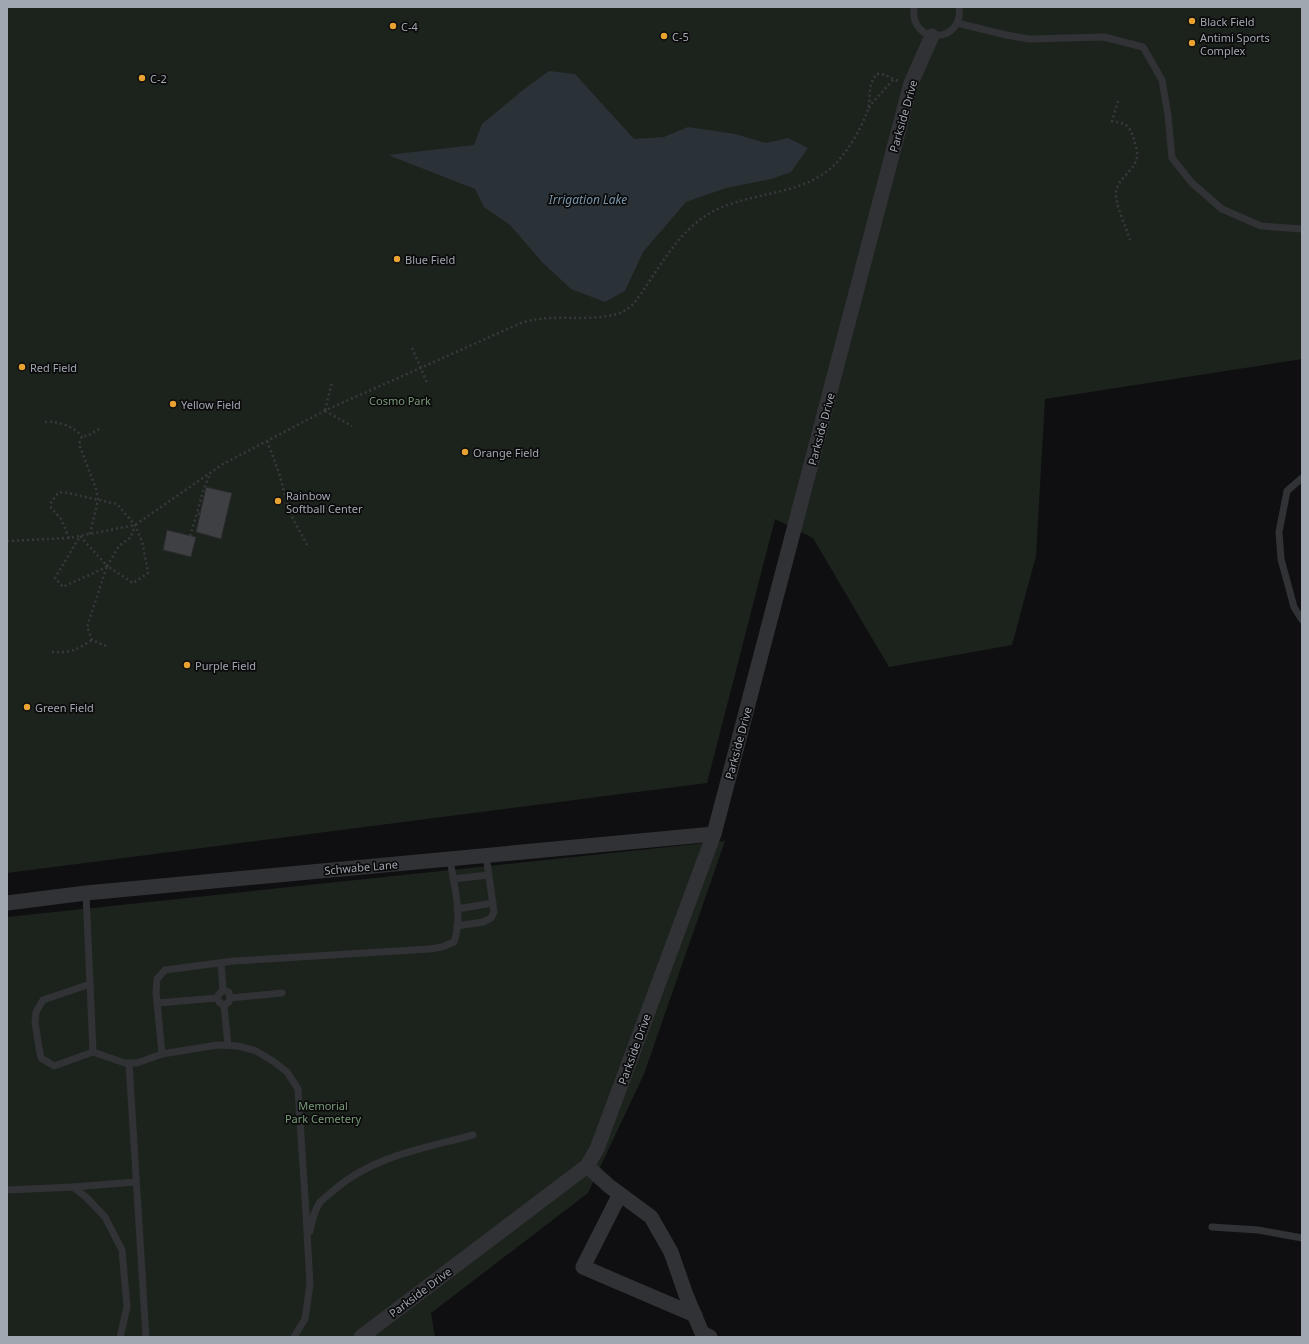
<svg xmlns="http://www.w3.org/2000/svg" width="1309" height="1344" font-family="'Noto Sans',sans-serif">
	<rect width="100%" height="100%" fill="#0f0f11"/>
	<!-- green -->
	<g fill="#1c231d">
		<polygon points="7,7 1302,7 1302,359 1045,399 1036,556 1012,645 889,667 813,538 775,519 707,783 7,873"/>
		<polygon points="725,841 644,1074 588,1193 431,1313 435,1337 7,1337 7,917"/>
	</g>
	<!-- water -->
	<polygon fill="#2a3238" points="549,71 575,74 634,139 664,137 688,127 735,134 766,143 788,138 808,148 791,172 771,179 726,188 686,202 643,252 625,291 605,302 571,289 542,262 510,225 484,207 475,189 388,155 474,145 482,124 523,90"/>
	<!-- building -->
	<g fill="#3e4044" stroke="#2a2a2d">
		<polygon points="206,487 232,493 221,539 196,532"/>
		<polygon points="167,530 196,537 191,557 163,550"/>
	</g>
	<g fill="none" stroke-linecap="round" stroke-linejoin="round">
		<!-- path -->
		<g stroke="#37393c" stroke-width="2.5" stroke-dasharray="2 3" stroke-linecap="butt">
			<path d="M1118,101L1112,121C1126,124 1130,125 1134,140C1135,144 1138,150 1137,155C1137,170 1118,177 1116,192C1115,204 1126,227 1130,240"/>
			<polyline points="869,108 873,102 893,80"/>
			<polyline points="412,348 428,385"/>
			<polyline points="325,410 332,382"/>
			<polyline points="325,411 352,426"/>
			<path d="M45,422C59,421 72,426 82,436"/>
			<polyline points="267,441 279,473 290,513 307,545"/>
			<polyline points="200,514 197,513 203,491 210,474"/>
			<polyline points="90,534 98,500 96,489 79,444 82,436 87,436 99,429"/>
			<polyline points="190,536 197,513"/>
			<polyline points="69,538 61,519 51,508 51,503 58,493 63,492 117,504 135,525 142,541 148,573 133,583 107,566"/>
			<path d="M7,541L69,538L135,525L223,464L324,411L521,323C532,320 541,318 552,318C572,317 608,321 626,310C629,308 632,305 635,302C658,271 676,233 710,213C750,190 805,198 838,161C850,147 861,129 867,112C871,102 868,91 872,82C873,79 875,77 876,74C885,73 891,79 899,81"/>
			<path d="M107,566C93,575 78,579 63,587L55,578L80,536L107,566L119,546L131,537L135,525"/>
			<polyline points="106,646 92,640 87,627 107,566"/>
			<path d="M52,652C71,653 76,650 92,640"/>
		</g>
		<!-- service -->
		<g stroke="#313235" stroke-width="7">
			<path d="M914,7C909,47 965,43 959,7"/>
			<polyline points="957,23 1006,35 1029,39 1104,37 1143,47 1162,80 1168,115 1172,158 1192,183 1222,209 1261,226 1302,229"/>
			<polyline points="1302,478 1287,491 1279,532 1281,559 1294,607 1302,620"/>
			<polyline points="453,879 489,875"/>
			<polyline points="86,893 93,1052 125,1063 137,1063 162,1054 217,1045 238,1046 256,1051 273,1061 287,1072 298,1089 306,1214 310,1284 305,1319 294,1337"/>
			<polyline points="457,909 493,903"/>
			<polyline points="457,926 483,922 491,918 494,912 486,855"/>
			<polyline points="221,963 223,990 229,992 230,998 229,1002 224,1005 220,1003 217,998 219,994 223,990"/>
			<polyline points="90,984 43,1000 36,1012 35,1022 39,1048 41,1058 54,1066 93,1052"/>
			<polyline points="230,998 282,993"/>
			<polyline points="157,1003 217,998"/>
			<polyline points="224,1005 228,1045"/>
			<path d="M162,1054L156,992L157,979L165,970L234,961L430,949L442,947L454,942C463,915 454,886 450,859"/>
			<polyline points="129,1063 146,1337"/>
			<polyline points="73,1187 136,1182"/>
			<polyline points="7,1190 73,1187 86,1197 105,1217 122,1250 127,1307 120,1337"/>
			<polyline points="1212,1227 1258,1230 1302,1238"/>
			<path d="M310,1231C312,1221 314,1211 320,1202C324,1198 330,1194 334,1190C373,1156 425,1148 473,1135"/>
		</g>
		<!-- minor -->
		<g stroke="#313235" stroke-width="15">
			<polyline points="7,903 86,893 714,834"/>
			<polyline points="587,1166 609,1186 651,1217 671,1252 686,1295 702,1333 710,1337"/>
			<polyline points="620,1194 583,1267 695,1315"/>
			<polyline points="361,1337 587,1166 597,1149 714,834 911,83 932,36"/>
		</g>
	</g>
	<!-- markers -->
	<g fill="#e8a231" stroke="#0b0b0c" stroke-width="1.5">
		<circle cx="1192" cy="21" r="4"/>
		<circle cx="393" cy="26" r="4"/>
		<circle cx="664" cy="36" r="4"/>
		<circle cx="1192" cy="43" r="4"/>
		<circle cx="142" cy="78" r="4"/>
		<circle cx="397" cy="259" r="4"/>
		<circle cx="22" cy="367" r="4"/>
		<circle cx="173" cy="404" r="4"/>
		<circle cx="465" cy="452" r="4"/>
		<circle cx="278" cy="501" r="4"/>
		<circle cx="187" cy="665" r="4"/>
		<circle cx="27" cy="707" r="4"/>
	</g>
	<g text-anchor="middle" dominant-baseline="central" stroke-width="3.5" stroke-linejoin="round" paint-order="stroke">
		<!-- poi labels -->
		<g font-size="11" fill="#a1a7b1" stroke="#0b0b0c" text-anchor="start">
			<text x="1200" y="21">Black Field</text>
			<text x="401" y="26">C-4</text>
			<text x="672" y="36">C-5</text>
			<text x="1200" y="37">Antimi Sports<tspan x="1200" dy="13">Complex</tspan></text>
			<text x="150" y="78">C-2</text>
			<text x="405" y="259">Blue Field</text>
			<text x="30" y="367">Red Field</text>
			<text x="181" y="404">Yellow Field</text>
			<text x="473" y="452">Orange Field</text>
			<text x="286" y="495">Rainbow<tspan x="286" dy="13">Softball Center</tspan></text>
			<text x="195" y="665">Purple Field</text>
			<text x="35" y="707">Green Field</text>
		</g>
		<!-- street labels -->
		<g font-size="11" fill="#a1a7b1" stroke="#0b0b0c">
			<text transform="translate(903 116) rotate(-74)">Parkside Drive</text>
			<text transform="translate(821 429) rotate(-75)">Parkside Drive</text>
			<text transform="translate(738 743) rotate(-75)">Parkside Drive</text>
			<text transform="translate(361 867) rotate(-5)">Schwabe Lane</text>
			<text transform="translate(634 1049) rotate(-70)">Parkside Drive</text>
			<text transform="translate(420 1292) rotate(-37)">Parkside Drive</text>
		</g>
		<!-- park labels -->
		<g font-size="11" fill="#799b79" stroke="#0b0b0c">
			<text x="400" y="400">Cosmo Park</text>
			<text x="323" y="1105">Memorial<tspan x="323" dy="13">Park Cemetery</tspan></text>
		</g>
		<!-- water labels -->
		<g font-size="12" font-style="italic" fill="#7996ab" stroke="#0b0b0c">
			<text x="588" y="199">Irrigation Lake</text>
		</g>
	</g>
	<!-- border -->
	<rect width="1309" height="1344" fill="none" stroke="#a1a7b1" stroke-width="16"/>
</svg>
